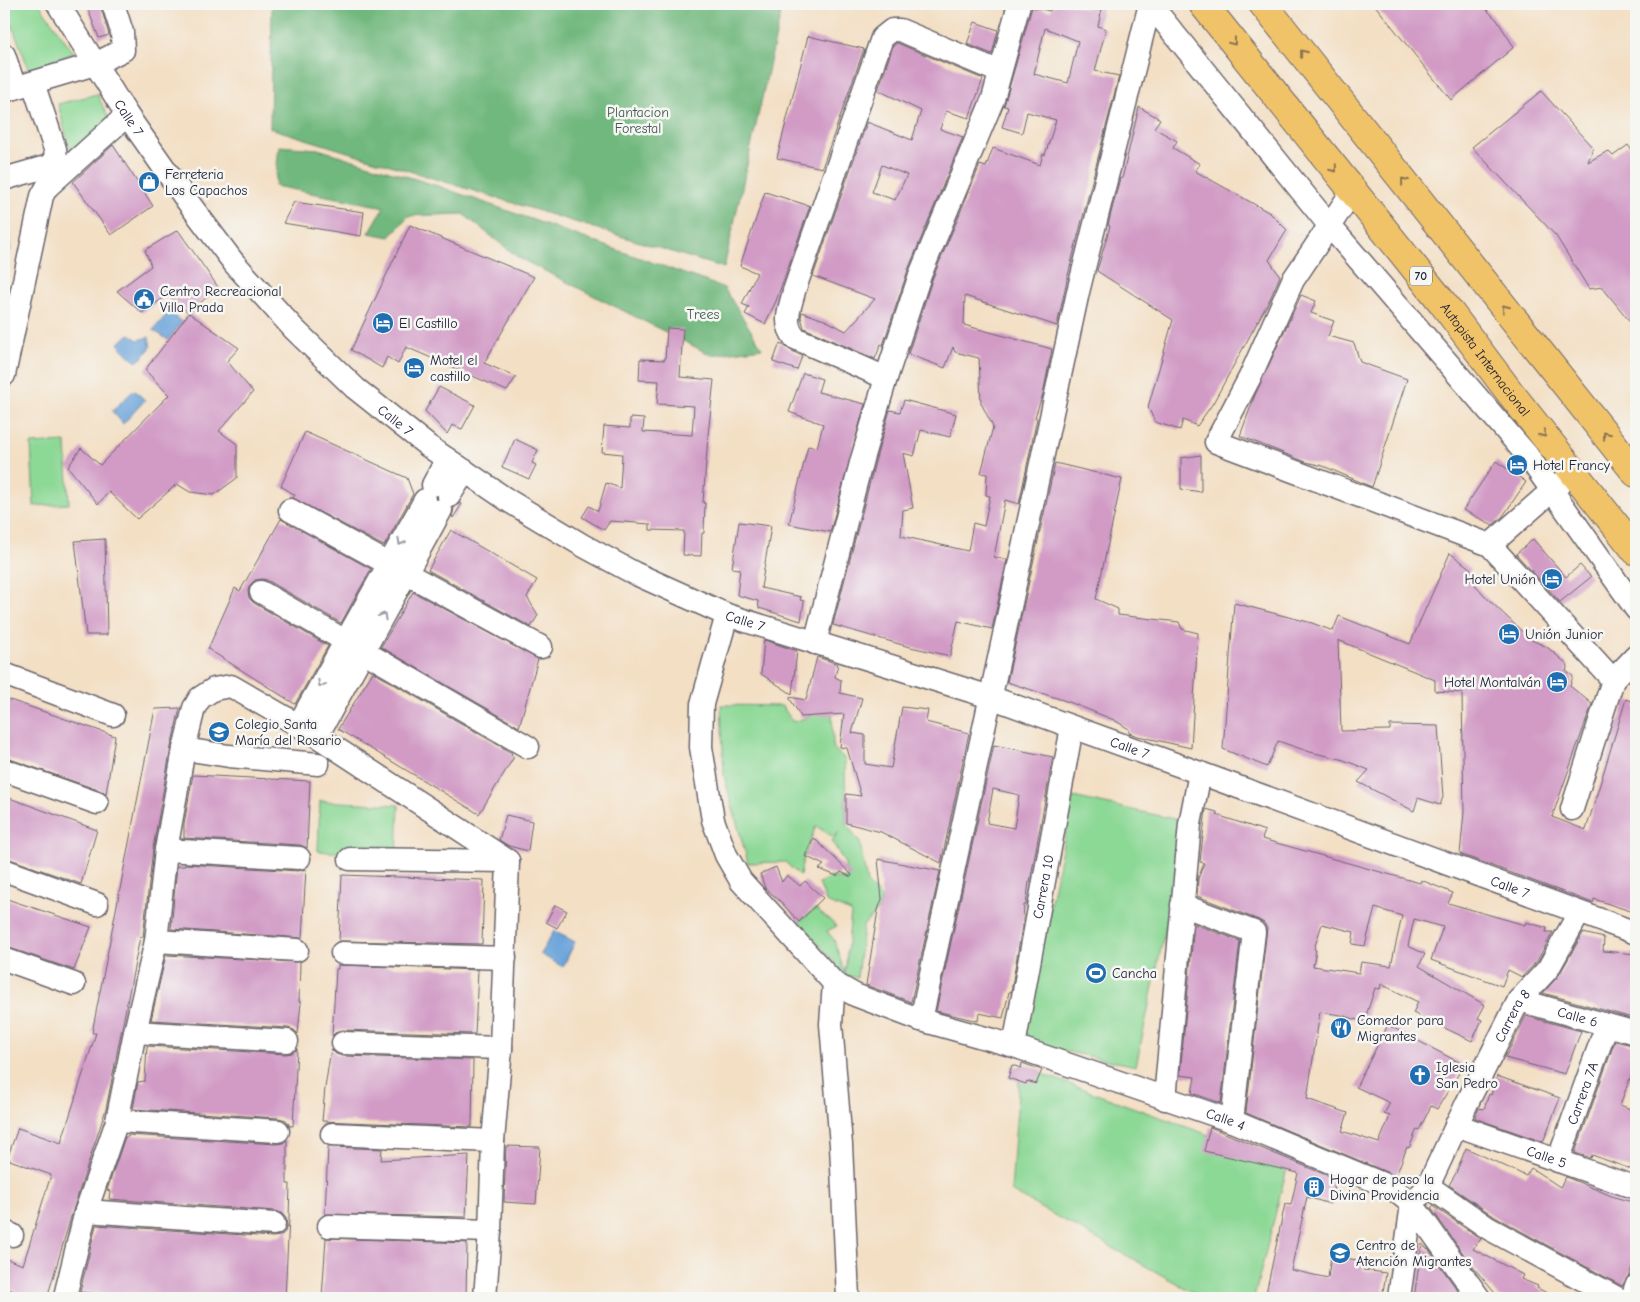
<svg xmlns="http://www.w3.org/2000/svg" width="1640" height="1302" font-family="'Comic Neue',sans-serif">
	<rect width="100%" height="100%" fill="#f6f6f2"/>
	<filter id="ink" filterUnits="userSpaceOnUse"><feTurbulence type="fractalNoise" baseFrequency=".02" numOctaves="2"/><feDisplacementMap in="SourceGraphic" scale="10" xChannelSelector="R" yChannelSelector="G"/><feConvolveMatrix kernelMatrix="1 2 1 2 8 2 1 2 1" color-interpolation-filters="sRGB"/></filter>
	<filter id="wash" filterUnits="userSpaceOnUse"><feTurbulence type="fractalNoise" baseFrequency=".0096" numOctaves="4" result="noise"/><feDisplacementMap in="SourceGraphic" scale="20" xChannelSelector="R" yChannelSelector="G"/><feGaussianBlur stdDeviation="1.12" result="paint"/><feColorMatrix in="noise" values="0 0 0 0 0 0 0 0 0 0 0 0 0 0 0 0 0 1.4 0 .05"/><feComposite in="paint" operator="in"/></filter>
	<g filter="url(#wash)">
		<rect width="100%" height="100%" fill="#f3dfc4"/>
		<!-- green -->
		<g fill="#8cd895" stroke="#577d68">
			<polygon points="4,4 39,4 74,53 29,70"/>
			<polygon points="97,94 111,123 72,158 58,104"/>
			<polygon points="4,199 11,251 4,253"/>
			<polygon points="66,442 69,504 34,506 31,444"/>
			<polygon points="721,705 782,706 793,722 832,709 833,748 845,759 846,823 860,843 867,883 882,899 878,910 863,926 857,978 845,975 799,922 815,909 837,926 827,931 834,940 845,974 851,912 826,902 819,883 830,877 847,879 845,864 832,841 839,832 833,837 816,826 803,859 800,876 785,862 748,863 724,776"/>
			<polygon points="1073,797 1188,822 1136,1066 1021,1042"/>
			<polygon points="320,801 399,805 397,857 318,851"/>
			<polygon points="1020,1066 1288,1164 1254,1298 1203,1298 1011,1191"/>
		</g>
		<!-- forest -->
		<g fill="#71b87e" stroke="#4a6d5c">
			<polygon points="272,4 783,4 724,268 270,128"/>
			<polygon points="279,146 318,149 438,186 724,288 762,348 711,355 519,258 463,214 408,216 390,237 369,233 384,207 275,186"/>
		</g>
		<!-- water -->
		<g fill="#69a3d9" stroke="#46628a">
			<polygon points="169,312 182,322 168,340 153,330"/>
			<polygon points="129,334 138,340 149,337 151,347 142,358 136,362 118,344"/>
			<polygon points="134,390 145,400 123,424 112,411"/>
			<polygon points="554,931 575,942 563,967 540,954"/>
		</g>
		<g id="blocks">
			<!-- building -->
			<g fill="#d19bc6" fill-rule="evenodd">
				<polygon points="86,4 100,4 109,35 99,38"/>
				<path d="M1055,4H1069L1086,9L1088,4H1103L1098,26L1106,29L1095,71L1119,76L1068,275L1057,326L965,296L964,325L1052,349L1043,394L1035,417L1037,418L1019,504L1005,500L994,557L1007,560L992,629L958,621L950,656L906,646L833,625L875,462L890,410L900,412L904,400L956,414L950,437L921,430L914,456L903,453L913,508L903,510L901,536L968,551L973,523L984,526L990,496L986,495L987,474L981,473L993,427L981,403L979,358L955,352L953,347L945,368L908,354L932,280L980,165L986,167L993,148L1040,165L1043,154L1045,155L1056,120L1027,112L1022,133L1002,127L1008,107L1004,106L1032,7L1050,11ZM1045,28L1078,41L1068,83L1034,74Z"/>
				<polygon points="1374,4 1481,4 1497,20 1514,47 1451,100"/>
				<polygon points="975,22 998,30 992,54 967,44"/>
				<polygon points="808,36 864,49 822,168 777,158"/>
				<path d="M897,43L983,79L969,118L946,111L940,129L963,137L908,270L883,345L881,344L875,359L804,328L801,317L802,312L827,321L846,331L875,299L813,276L867,122L912,140L921,111L878,90L893,46ZM882,165L907,175L895,200L872,192Z"/>
				<polygon points="1541,91 1593,148 1588,162 1608,151 1613,156 1628,145 1636,156 1636,329 1602,287 1589,289 1556,236 1472,147"/>
				<polygon points="1139,107 1160,119 1154,128 1177,141 1173,148 1200,164 1195,171 1270,213 1287,230 1269,260 1280,276 1269,301 1213,403 1197,426 1183,420 1180,430 1155,422 1148,407 1173,320 1097,271 1110,226 1108,225 1120,178 1122,179"/>
				<polygon points="113,145 153,206 111,235 73,182"/>
				<polygon points="765,192 810,206 776,301 765,324 745,314 749,307 742,304 757,273 740,266"/>
				<polygon points="294,202 364,212 361,236 283,223"/>
				<polygon points="410,225 534,277 484,363 516,377 507,391 406,347 398,364 387,357 382,368 351,350"/>
				<polygon points="178,230 218,287 189,313 239,348 227,361 253,392 219,431 237,444 237,478 214,495 190,492 177,484 137,519 109,492 98,504 68,467 81,448 100,465 169,395 145,370 189,313 168,295 142,313 117,291 151,266 145,250"/>
				<polygon points="1301,295 1316,301 1311,313 1334,321 1328,336 1354,343 1360,362 1407,379 1372,487 1323,466 1306,462 1240,436 1255,395"/>
				<polygon points="667,328 683,329 680,377 714,380 708,435 703,503 705,503 704,533 702,533 701,556 683,555 684,531 650,530 650,524 610,521 604,530 582,517 589,506 598,511 606,483 620,488 622,454 602,452 604,426 630,428 630,418 644,419 643,432 692,435 694,406 657,404 659,381 639,380 640,359 665,360"/>
				<polygon points="780,343 790,350 802,356 797,370 773,362"/>
				<polygon points="803,373 822,379 818,392 865,404 830,532 789,524 808,446 817,448 823,424 789,412"/>
				<polygon points="439,387 475,405 462,429 452,425 447,434 425,411"/>
				<polygon points="305,432 407,478 413,494 384,546 293,498 295,495 281,486"/>
				<polygon points="515,439 538,450 532,463 536,465 529,479 502,467"/>
				<polygon points="1201,455 1201,492 1181,489 1181,458"/>
				<polygon points="1496,461 1526,482 1503,516 1493,525 1463,510"/>
				<polygon points="1055,463 1122,479 1096,599 1118,609 1118,615 1179,622 1182,629 1198,633 1191,748 1138,736 1129,733 1129,729 1114,720 1069,702 1007,682"/>
				<polygon points="460,503 462,504 453,518 452,517 454,508"/>
				<polygon points="281,519 371,569 341,623 267,580 262,579 255,580 249,586 248,591 249,598 254,603 328,646 295,704 208,649 235,588 240,591"/>
				<polygon points="739,522 771,526 761,588 801,597 800,600 804,601 801,621 759,608 758,601 737,595 740,569 732,568"/>
				<polygon points="451,530 537,580 527,597 538,615 531,627 428,570"/>
				<polygon points="105,539 107,635 86,635 75,541"/>
				<polygon points="1533,539 1566,577 1580,565 1591,577 1560,602 1516,554"/>
				<polygon points="1450,553 1471,569 1467,576 1487,598 1530,639 1547,647 1568,665 1566,671 1573,676 1570,686 1592,704 1552,817 1586,830 1626,699 1636,703 1636,913 1594,899 1593,903 1460,854 1464,812 1462,693 1435,691 1435,680 1338,640 1341,731 1390,730 1390,725 1438,726 1443,797 1440,805 1418,798 1414,811 1358,782 1369,770 1341,759 1310,752 1278,741 1267,767 1223,749 1234,603 1312,623 1333,631 1339,616 1410,644"/>
				<polygon points="413,592 538,659 519,727 381,647"/>
				<polygon points="764,640 797,651 792,694 761,674"/>
				<polygon points="817,657 838,664 835,677 841,680 840,693 862,698 852,733 865,735 865,764 891,768 902,707 928,710 926,722 969,733 941,863 881,832 846,823 846,794 861,796 847,748 840,747 844,714 801,717 789,697 806,700"/>
				<polygon points="373,672 512,753 511,755 514,757 479,814 338,729"/>
				<polygon points="4,698 115,736 106,794 101,791 4,757"/>
				<polygon points="180,708 171,747 153,848 143,937 140,937 106,1109 74,1207 47,1298 37,1298 4,1288 4,1258 23,1265 51,1175 7,1159 18,1128 61,1143 96,1033 92,1033 155,709"/>
				<path d="M994,745L1053,757L1030,882H1029L1026,905H1024L1023,921L1011,992H1009L1003,1018L979,1013L978,1021L936,1011ZM993,789L1019,795L1014,828L987,823Z"/>
				<polygon points="193,775 310,781 307,848 300,845 184,838 184,824"/>
				<polygon points="4,796 97,830 81,884 4,857"/>
				<path d="M1206,809L1217,812V815L1265,831L1262,839L1420,883L1421,880L1453,893L1448,903L1525,925L1526,922L1547,928L1546,932H1553L1537,961L1522,977L1508,970L1502,986L1431,960L1443,927L1414,919L1408,946L1425,954L1419,966L1485,1005L1478,1018L1482,1020L1472,1041L1413,1013L1418,1002L1381,984L1380,989L1375,988L1364,1022L1341,1015L1320,1012L1307,1099L1348,1113L1342,1131L1379,1143L1390,1116L1384,1114L1390,1103L1356,1087L1388,1025L1464,1065L1437,1109L1431,1106L1419,1130L1417,1129L1409,1148L1407,1147L1396,1176L1246,1113L1267,928L1264,923L1259,920L1197,896L1198,879L1204,863L1200,862ZM1375,908L1402,916L1391,966L1361,962L1359,973L1313,966L1316,950L1314,949L1322,924L1354,932L1352,944L1365,946Z"/>
				<polygon points="506,815 532,821 528,851 509,846 499,840"/>
				<polygon points="814,838 852,875 851,877 841,872 837,876 819,869 824,865 805,856"/>
				<polygon points="878,859 940,871 911,1002 866,985 878,910 882,899"/>
				<polygon points="185,864 298,871 306,869 302,938 171,929 177,866 185,866"/>
				<polygon points="776,867 782,882 787,875 800,886 805,881 823,898 799,922 781,902 765,888 760,874"/>
				<polygon points="342,875 484,880 482,944 339,941"/>
				<polygon points="4,898 91,927 74,970 4,946"/>
				<polygon points="555,905 567,911 557,928 546,922"/>
				<polygon points="1194,924 1240,941 1221,1103 1192,1093 1195,1077 1180,1075"/>
				<polygon points="1583,933 1604,938 1603,951 1636,954 1636,1019 1543,993 1559,975"/>
				<polygon points="166,955 300,962 299,1002 301,1002 298,1034 294,1030 288,1028 151,1020"/>
				<polygon points="338,965 478,970 475,1034 343,1030 337,1031 332,1036 336,969 338,969"/>
				<polygon points="1526,1016 1581,1031 1565,1074 1505,1058"/>
				<polygon points="1615,1041 1636,1046 1636,1071 1633,1070 1620,1105 1636,1111 1636,1171 1592,1155 1591,1158 1575,1153"/>
				<polygon points="147,1046 286,1054 292,1053 297,1049 293,1126 290,1126 286,1120 279,1118 133,1109 138,1082 145,1081"/>
				<polygon points="331,1049 336,1054 343,1056 473,1060 472,1127 322,1121 325,1088"/>
				<polygon points="1022,1063 1042,1070 1036,1084 1027,1081 1026,1084 1008,1078 1012,1065 1021,1068"/>
				<polygon points="1497,1076 1560,1098 1543,1142 1475,1118 1479,1108 1484,1109 1489,1094 1491,1095"/>
				<polygon points="1210,1127 1336,1179 1330,1204 1307,1197 1291,1270 1328,1278 1331,1256 1364,1261 1363,1270 1386,1273 1382,1298 1265,1298 1285,1204 1291,1205 1298,1173 1204,1151"/>
				<polygon points="128,1135 277,1144 283,1143 287,1140 287,1184 290,1184 289,1218 285,1298 169,1298 111,1295 80,1292 96,1225 273,1237 280,1236 285,1232 287,1225 286,1218 281,1213 275,1211 109,1199 110,1191 107,1190 125,1137 128,1137"/>
				<polygon points="506,1146 540,1147 536,1204 504,1202"/>
				<polygon points="328,1147 382,1149 381,1160 469,1155 466,1217 325,1214"/>
				<polygon points="1466,1148 1526,1176 1531,1168 1560,1187 1566,1177 1614,1197 1636,1203 1636,1257 1629,1275 1622,1286 1495,1217 1449,1185 1456,1173"/>
				<polygon points="1433,1206 1481,1239 1473,1249 1523,1275 1521,1279 1538,1286 1537,1288 1557,1298 1499,1298 1469,1262 1431,1208"/>
				<polygon points="326,1238 467,1243 466,1298 322,1298"/>
				<polygon points="1422,1244 1429,1250 1463,1298 1414,1298"/>
			</g>
		</g>
	</g>
	<g filter="url(#ink)">
		<use href="#blocks" fill-opacity="0" stroke="#6b646b" stroke-width="1"/>
		<g fill="none" stroke-linecap="round" stroke-linejoin="round">
			<!-- minor casing -->
			<g stroke="#6b646b" stroke-width="25">
				<g id="minor">
					<path id="s1" d="M58,4L127,115L188,202L234,263L294,329L355,388L428,446L509,501L582,545L634,573L727,615L990,697L1200,773L1636,933"/>
					<polyline points="1150,4 1329,225 1527,455 1636,609"/>
					<polyline points="4,55 15,88"/>
					<polyline points="4,91 95,64 123,50 122,32 113,4"/>
					<polyline points="4,179 49,166 56,158 55,149 33,83"/>
					<polyline points="1352,192 1293,280 1250,377 1216,442 1490,545 1563,481"/>
					<polyline points="4,375 42,196 47,187 127,115"/>
					<path d="M886,378L795,338C782,322 790,309 794,291L882,38L892,30H900L1000,72"/>
					<polyline points="433,485 447,459"/>
					<polyline points="449,496 465,471"/>
					<polyline points="290,510 541,647"/>
					<polyline points="1490,545 1613,680"/>
					<polyline points="261,592 528,747"/>
					<path id="s2" d="M727,615L702,704L701,747L713,820L726,855L741,881L834,983L855,995L921,1020L1014,1046L1232,1121L1392,1188L1412,1204L1479,1298"/>
					<polyline points="815,643 862,459 886,378 920,275 993,99 1019,4"/>
					<polyline points="4,674 113,715"/>
					<polyline points="299,724 425,500"/>
					<polyline points="317,736 441,510"/>
					<polyline points="184,749 229,756 318,764"/>
					<polyline points="4,770 97,803"/>
					<polyline points="1572,809 1613,680 1636,656"/>
					<polyline points="166,850 299,858"/>
					<polyline points="350,859 508,861"/>
					<polyline points="4,870 97,904"/>
					<polyline points="1182,905 1254,932 1232,1121"/>
					<polyline points="156,941 297,950"/>
					<polyline points="342,953 505,958"/>
					<polyline points="4,959 74,984"/>
					<polyline points="834,983 831,1024 841,1145 848,1298"/>
					<path id="s3" d="M1519,1000L1636,1033"/>
					<polyline points="921,1020 1078,292 1150,4"/>
					<polyline points="135,1032 287,1041"/>
					<polyline points="343,1043 501,1048"/>
					<path id="s4" d="M1014,1046L1072,727"/>
					<polyline points="1165,1099 1190,824 1200,773"/>
					<polyline points="117,1121 278,1131"/>
					<path id="s5" d="M1456,1125L1636,1188"/>
					<polyline points="332,1134 493,1141"/>
					<path id="s6" d="M1558,1161L1607,1025"/>
					<polyline points="1428,1186 1488,1228 1617,1298"/>
					<polyline points="86,1211 274,1224"/>
					<polyline points="329,1226 490,1231"/>
					<polyline points="4,1232 12,1235"/>
					<polyline points="69,1298 66,1297 66,1292 86,1211 117,1121 135,1032 156,941 166,850 184,749 194,708 200,698 214,689 231,686 317,736 508,861"/>
					<polyline points="485,1298 490,1231 493,1141 501,1048 508,861"/>
					<path id="s7" d="M1399,1298L1412,1204L1428,1186L1467,1103L1519,1000L1548,969L1579,913"/>
					<polyline points="1632,1298 1636,1286"/>
				</g>
			</g>
			<!-- highway casing -->
			<g stroke="#6b646b" stroke-width="30">
				<g id="highway">
					<path id="s8" d="M1203,4L1442,302L1508,390L1636,551"/>
					<polyline points="1263,4 1636,473"/>
				</g>
			</g>
			<!-- minor -->
			<use href="#minor" stroke="#fff" stroke-width="22"/>
			<!-- highway -->
			<use href="#highway" stroke="#f1c369" stroke-width="28"/>
		</g>
		<!-- one-way arrows -->
		<defs><path id="oneway-chevron" d="M-2-3.5L2.5 0L-2 3.5" fill="none" stroke-width="1.6" stroke-linecap="round" stroke-linejoin="round" transform="scale(1.25)"/></defs>
		<g stroke="#8a7252">
			<use href="#oneway-chevron" transform="translate(1233 42) rotate(52)"/>
			<use href="#oneway-chevron" transform="translate(1303 53) rotate(-128)"/>
			<use href="#oneway-chevron" transform="translate(1334 169) rotate(51)"/>
			<use href="#oneway-chevron" transform="translate(1404 181) rotate(-128)"/>
			<use href="#oneway-chevron" transform="translate(1505 308) rotate(-128)"/>
			<use href="#oneway-chevron" transform="translate(1543 434) rotate(51)"/>
			<use href="#oneway-chevron" transform="translate(1606 435) rotate(-128)"/>
		</g>
		<g stroke="#9c9ca7">
			<use href="#oneway-chevron" transform="translate(401 542) rotate(119)"/>
			<use href="#oneway-chevron" transform="translate(383 616) rotate(-61)"/>
			<use href="#oneway-chevron" transform="translate(321 684) rotate(119)"/>
		</g>
	</g>
	<!-- icons -->
	<defs>
		<g id="shop-disc" transform="scale(1.125)"><circle r="9.5" fill="#1f6fb2" stroke="#f6f6f2"/><path d="M-5-2.5h2.3a2.7 3.5 0 0 1 5.4 0H5L5.5 6h-11ZM-1.5-2.5h3a1.5 2.3 0 0 0-3 0Z" fill="#fff"/></g>
		<g id="civic-disc" transform="scale(1.125)"><circle r="9.5" fill="#1f6fb2" stroke="#f6f6f2"/><path d="M-.6-6.5H3V-4.5H.6V-3L4-1V1h2V6H-6V1h2V-1L-.6-3ZM-1.2 2.5V6h2.4V2.5Z" fill="#fff"/></g>
		<g id="hotel-disc" transform="scale(1.125)"><circle r="9.5" fill="#1f6fb2" stroke="#f6f6f2"/><path d="M-6-4.5h1.5V1H6V5H4.5V3h-9V5H-6ZM-4 0a1.8 1.8 0 1 1 3.6 0ZM.5 0V-2.5h3Q6-2.5 6 0Z" fill="#fff"/></g>
		<g id="school-disc" transform="scale(1.125)"><circle r="9.5" fill="#1f6fb2" stroke="#f6f6f2"/><path d="M0-5L7-2L0 1L-7-2ZM-4 1L0 2.5L4 1V4Q0 6-4 4Z" fill="#fff"/></g>
		<g id="stadium-disc" transform="scale(1.125)"><circle r="9.5" fill="#1f6fb2" stroke="#f6f6f2"/><path d="M0-5a6.5 5 0 1 0 0 10a6.5 5 0 1 0 0-10ZM-3.5-1.8h7v3.6h-7Z" fill="#fff"/></g>
		<g id="restaurant-disc" transform="scale(1.125)"><circle r="9.5" fill="#1f6fb2" stroke="#f6f6f2"/><path d="M-5-6h1v4h1v-4h1v4h1v-4h1v5L-1.5 .5V6h-2V.5L-5-1ZM5-6V6H3V1.5H1.5Q1.5-4 5-6Z" fill="#fff"/></g>
		<g id="church-disc" transform="scale(1.125)"><circle r="9.5" fill="#1f6fb2" stroke="#f6f6f2"/><path d="M-1.2-6h2.4v3.5h3.3v2.4h-3.3V6h-2.4V-.1h-3.3v-2.4h3.3Z" fill="#fff"/></g>
		<g id="building-disc" transform="scale(1.125)"><circle r="9.5" fill="#1f6fb2" stroke="#f6f6f2"/><path d="M-4-6H4V6H1V3H-1V6H-4ZM-2.5-4.3h1.7v1.8h-1.7ZM.8-4.3h1.7v1.8H.8ZM-2.5-1h1.7V.8h-1.7ZM.8-1h1.7V.8H.8Z" fill="#fff"/></g>
	</defs>
	<g fill-rule="evenodd">
		<use href="#shop-disc" x="149" y="182"/>
		<use href="#civic-disc" x="144" y="299"/>
		<use href="#hotel-disc" x="383" y="323"/>
		<use href="#hotel-disc" x="414" y="368"/>
		<use href="#hotel-disc" x="1517" y="465"/>
		<use href="#hotel-disc" x="1552" y="579"/>
		<use href="#hotel-disc" x="1509" y="634"/>
		<use href="#hotel-disc" x="1557" y="682"/>
		<use href="#school-disc" x="219" y="732"/>
		<use href="#stadium-disc" x="1096" y="973"/>
		<use href="#restaurant-disc" x="1341" y="1028"/>
		<use href="#church-disc" x="1420" y="1075"/>
		<use href="#building-disc" x="1314" y="1187"/>
		<use href="#school-disc" x="1340" y="1253"/>
	</g>
	<g text-anchor="middle" dominant-baseline="central" stroke-width="5" stroke-linejoin="round" paint-order="stroke">
		<!-- shield labels -->
		<rect fill="#f6f6f2" stroke="#626272" stroke-width="1" x="1410" y="266.5" width="22" height="19" rx="4"/>
		<g font-size="12" font-weight="bold" fill="#22223b">
			<text x="1421" y="276">70</text>
		</g>
		<!-- park labels -->
		<g font-size="14" fill="#425956" stroke="#f6f6f2">
			<text x="638" y="112">Plantacion<tspan x="638" dy="16">Forestal</tspan></text>
			<text x="703" y="314">Trees</text>
		</g>
		<!-- street labels -->
		<g font-size="14" fill="#22223b" stroke="#f6f6f2">
			<text stroke="none"><textPath href="#s1" startOffset="134">Calle 7</textPath></text>
			<text stroke="none"><textPath href="#s8" startOffset="454">Autopista Internacional</textPath></text>
			<text stroke="none"><textPath href="#s1" startOffset="539">Calle 7</textPath></text>
			<text stroke="none"><textPath href="#s1" startOffset="944">Calle 7</textPath></text>
			<text stroke="none"><textPath href="#s1" startOffset="1349">Calle 7</textPath></text>
			<text stroke="none"><textPath href="#s4" startOffset="162">Carrera 10</textPath></text>
			<text stroke="none"><textPath href="#s1" startOffset="1754">Calle 7</textPath></text>
			<text stroke="none"><textPath href="#s7" startOffset="309">Carrera 8</textPath></text>
			<text stroke="none"><textPath href="#s3" startOffset="61">Calle 6</textPath></text>
			<text stroke="none"><textPath href="#s6" startOffset="72">Carrera 7A</textPath></text>
			<text stroke="none"><textPath href="#s2" startOffset="830">Calle 4</textPath></text>
			<text stroke="none"><textPath href="#s5" startOffset="96">Calle 5</textPath></text>
		</g>
		<!-- poi labels -->
		<g font-size="14" fill="#22223b" stroke="#f6f6f2" text-anchor="start">
			<text x="165" y="174">Ferreteria<tspan x="165" dy="16">Los Capachos</tspan></text>
			<text x="160" y="291">Centro Recreacional<tspan x="160" dy="16">Villa Prada</tspan></text>
			<text x="399" y="323">El Castillo</text>
			<text x="430" y="360">Motel el<tspan x="430" dy="16">castillo</tspan></text>
			<text x="1533" y="465">Hotel Francy</text>
			<text x="1536" y="579" text-anchor="end">Hotel Unión</text>
			<text x="1525" y="634">Unión Junior</text>
			<text x="1541" y="682" text-anchor="end">Hotel Montalván</text>
			<text x="235" y="724">Colegio Santa<tspan x="235" dy="16">María del Rosario</tspan></text>
			<text x="1112" y="973">Cancha</text>
			<text x="1357" y="1020">Comedor para<tspan x="1357" dy="16">Migrantes</tspan></text>
			<text x="1436" y="1067">Iglesia<tspan x="1436" dy="16">San Pedro</tspan></text>
			<text x="1330" y="1179">Hogar de paso la<tspan x="1330" dy="16">Divina Providencia</tspan></text>
			<text x="1356" y="1245">Centro de<tspan x="1356" dy="16">Atención Migrantes</tspan></text>
		</g>
	</g>
	<!-- margin -->
	<rect width="1640" height="1302" fill="none" stroke="#f6f6f2" stroke-width="20"/>
</svg>
